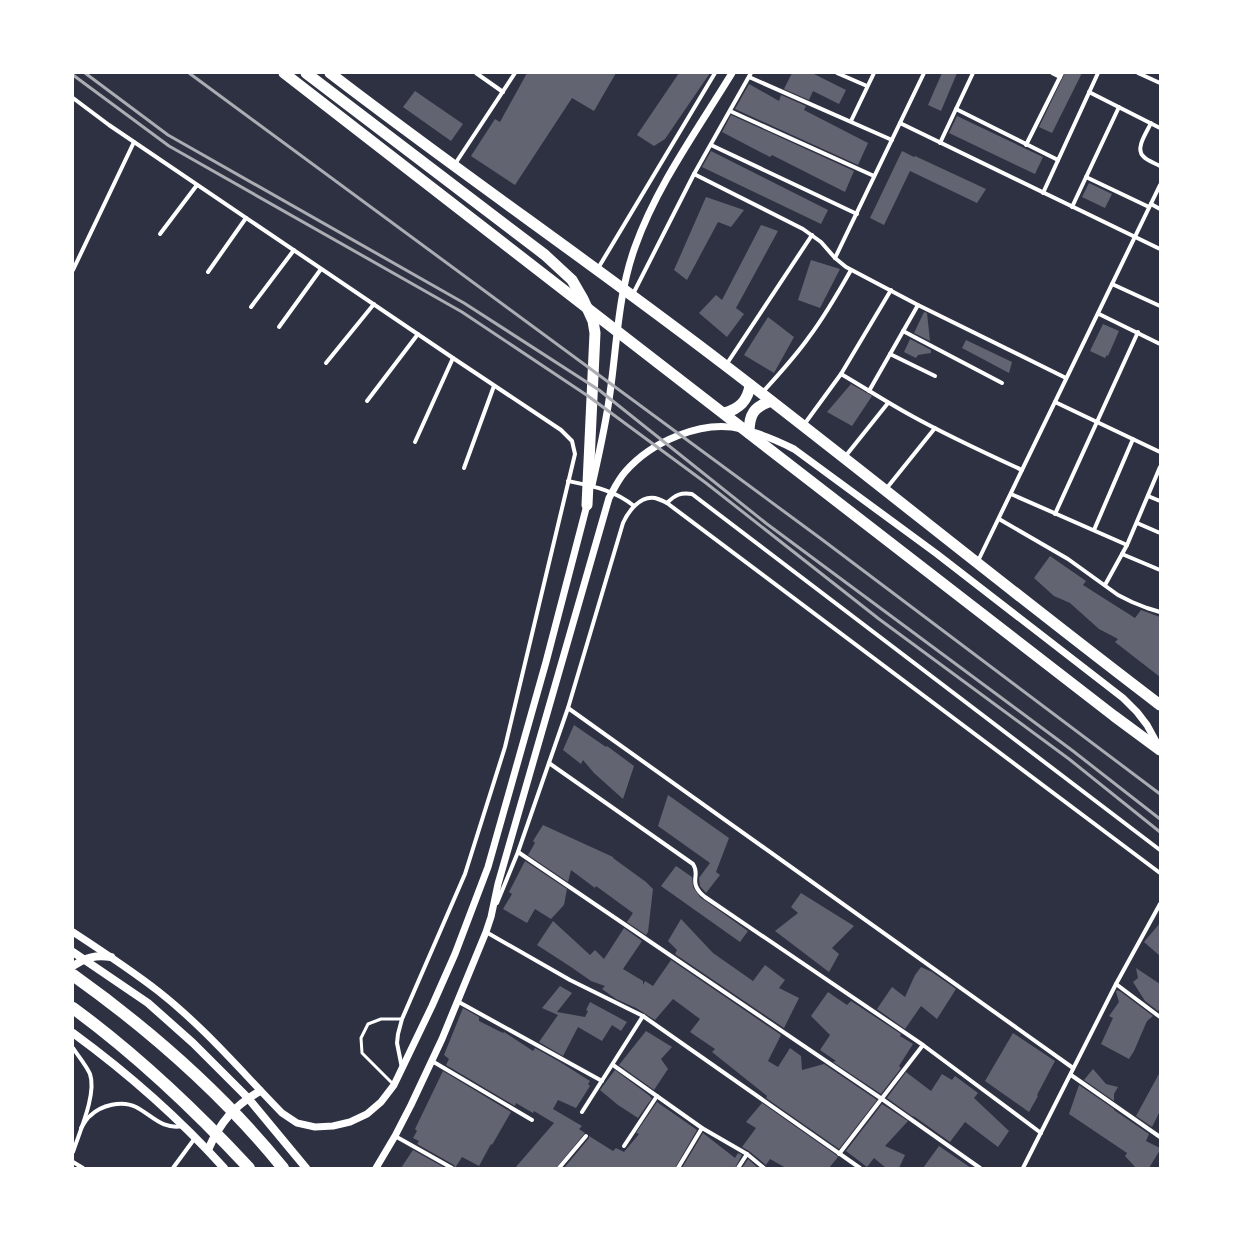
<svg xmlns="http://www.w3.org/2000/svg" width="1233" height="1241" font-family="'Fira Sans',sans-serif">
	<rect width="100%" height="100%" fill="#2d3142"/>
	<!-- building -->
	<g fill="#626471">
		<polygon points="527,73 616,73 594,111 572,98 515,185 471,156 495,119 500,122"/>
		<polygon points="679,73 710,73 665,139 654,146 637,135"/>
		<polygon points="792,73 812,73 846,90 839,104 813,91 809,100 784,89"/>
		<polygon points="942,73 957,73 941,111 928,105"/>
		<polygon points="1065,73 1082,73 1052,133 1039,127"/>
		<polygon points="749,84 779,101 781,95 806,106 804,110 868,143 858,165 735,109"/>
		<polygon points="415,91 463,124 451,141 403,107"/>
		<polygon points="731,115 854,171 845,192 772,155 770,157 722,132"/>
		<polygon points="957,116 1043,157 1035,174 949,133"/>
		<polygon points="711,151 828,210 821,224 702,167"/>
		<polygon points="902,151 914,157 915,156 986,189 977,203 910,171 884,225 870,218"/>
		<polygon points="1089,183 1112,194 1105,208 1082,197"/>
		<polygon points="706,197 744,210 731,227 718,222 687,280 674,270"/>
		<polygon points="761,225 778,231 736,308 744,314 727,337 699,313 716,295 722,300"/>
		<polygon points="811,260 840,269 820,308 798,300"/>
		<polygon points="924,312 927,313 930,341 914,333"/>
		<polygon points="768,317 794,337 774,373 744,355"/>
		<polygon points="1103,324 1119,331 1108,356 1107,355 1105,358 1090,351"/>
		<polygon points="910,339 931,350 931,353 918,355 916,358 904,352"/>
		<polygon points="966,340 1012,362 1009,373 962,348"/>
		<polygon points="851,384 872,396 852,426 827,412"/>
		<polygon points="1050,556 1086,581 1083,585 1135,618 1141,610 1160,617 1160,677 1115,642 1118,639 1099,629 1070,603 1054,596 1034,578"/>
		<polygon points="574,725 606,747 607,746 634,766 623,799 594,773 583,760 581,764 563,750"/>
		<polygon points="668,795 729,838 716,872 720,875 706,893 700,886 699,878 710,863 658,826"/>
		<polygon points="543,825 613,857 613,858 646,882 653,889 648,932 646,935 627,922 633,913 596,886 595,888 571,870 568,882 528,855 535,843 533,841"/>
		<polygon points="525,861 567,889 564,905 551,919 535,909 527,923 503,909 512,894 509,892"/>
		<polygon points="676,866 692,877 693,887 700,897 748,931 740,942 661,886"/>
		<polygon points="801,893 854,926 832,948 839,954 829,972 775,931 798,913 791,907"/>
		<polygon points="681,919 713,953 753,981 765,965 785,980 779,988 799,998 784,1028 675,954 677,950 668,941"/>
		<polygon points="553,921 590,955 595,950 604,959 624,928 642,941 623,969 643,981 643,985 645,981 653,986 671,960 781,1035 768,1061 778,1067 790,1048 801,1056 802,1070 824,1064 877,1100 839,1149 766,1098 767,1096 712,1052 715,1049 690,1032 700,1019 673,999 655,1020 636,1008 616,999 602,989 605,986 591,981 571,967 537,945"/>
		<polygon points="1160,923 1160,956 1144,942"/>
		<polygon points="921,967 932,972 956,989 937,1019 921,1006 905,1029 877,1009 892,987 905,997 915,975"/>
		<polygon points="1136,968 1160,984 1160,1009 1158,1011 1145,1001 1133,982 1138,978"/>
		<polygon points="560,986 572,993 557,1012 585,1017 588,1011 586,1010 590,1002 627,1022 621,1031 612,1025 602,1041 578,1027 563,1056 539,1042 558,1015 542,1008"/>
		<polygon points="1117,990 1121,992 1153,1016 1147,1021 1134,1051 1129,1059 1101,1044 1113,1018 1109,1016 1119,1002 1116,992"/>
		<polygon points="828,992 847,1005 851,1001 901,1034 900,1036 913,1044 899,1066 901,1068 881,1094 833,1062 836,1061 820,1050 830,1035 811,1016"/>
		<polygon points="463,1008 479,1017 479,1021 503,1033 504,1032 533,1051 535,1048 560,1062 590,1081 588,1084 590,1086 576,1108 558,1100 553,1109 582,1126 579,1129 585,1133 556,1168 515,1168 554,1123 534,1111 533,1113 516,1103 515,1106 446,1065 449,1059 444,1055"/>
		<polygon points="646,1031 672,1047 661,1059 668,1069 654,1090 619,1065"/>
		<polygon points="1013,1033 1055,1061 1037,1095 1038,1096 1029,1112 985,1081"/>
		<polygon points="1093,1069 1106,1084 1118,1087 1114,1094 1114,1101 1084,1080"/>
		<polygon points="615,1070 650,1096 650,1097 652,1098 638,1118 618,1105 600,1090"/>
		<polygon points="443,1071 511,1112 492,1145 491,1144 479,1166 462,1157 455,1168 454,1165 417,1144 419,1141 413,1138 417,1131 415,1129"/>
		<polygon points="906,1072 931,1091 942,1074 952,1080 955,1076 978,1093 974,1098 1009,1131 998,1147 965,1122 950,1142 915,1117 912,1116 887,1098"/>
		<polygon points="1160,1072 1160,1111 1152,1127 1136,1116"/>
		<polygon points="1079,1085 1114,1109 1114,1110 1149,1134 1146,1141 1160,1148 1160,1150 1149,1168 1136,1168 1125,1156 1127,1153 1069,1114"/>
		<polygon points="657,1102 697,1130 675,1168 564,1168 589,1138 589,1136 613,1151 616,1148 624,1152 639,1134 636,1133"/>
		<polygon points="762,1103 836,1155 838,1157 829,1168 786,1168 770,1159 766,1165 749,1151 742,1147 756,1128 746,1122"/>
		<polygon points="882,1104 908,1121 885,1146 905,1155 899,1168 886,1168 874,1158 867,1167 846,1151"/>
		<polygon points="703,1133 735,1158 738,1153 742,1155 735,1168 682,1168"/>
		<polygon points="939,1146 971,1168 923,1168"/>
		<polygon points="413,1150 445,1168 401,1168"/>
		<polygon points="748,1159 758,1168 742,1168"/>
	</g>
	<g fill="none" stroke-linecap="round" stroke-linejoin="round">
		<!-- service -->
		<polyline stroke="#fff" stroke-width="3" points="393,1084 362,1053 361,1038 368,1024 381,1019 402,1019"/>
		<!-- minor -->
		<g stroke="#fff" stroke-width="4">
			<polyline points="476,73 503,92"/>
			<polyline points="837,73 867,86"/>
			<polyline points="1052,73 1060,77"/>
			<polyline points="1138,73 1160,83"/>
			<polyline points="749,77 892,140"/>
			<polyline points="1089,92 1160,128"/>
			<polyline points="73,98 109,125 453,358 561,430 572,441 575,454 505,747 465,874 402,1019 398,1034 397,1043 402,1068"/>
			<polyline points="956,109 1058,160"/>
			<polyline points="730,111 874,176"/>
			<polyline points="851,121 874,73"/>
			<polyline points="900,123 1160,249"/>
			<path d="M1151,123C1147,132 1135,148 1143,156C1147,161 1155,163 1160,166"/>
			<polyline points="940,143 973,73"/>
			<polyline points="711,145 857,214"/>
			<polyline points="1026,145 1062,73"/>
			<polyline points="455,164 515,73"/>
			<polyline points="694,174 803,229 821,242 835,258 846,267 918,305 1066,378"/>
			<polyline points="1086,177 1149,207"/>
			<polyline points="1043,193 1098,73"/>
			<polyline points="1151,204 1160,209"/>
			<polyline points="1072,207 1119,107"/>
			<polyline points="160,234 197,185"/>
			<polyline points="835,258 924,73"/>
			<polyline points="73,270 134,142"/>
			<polyline points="597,270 715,73"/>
			<polyline points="208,272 246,218"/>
			<polyline points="1112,284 1160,306"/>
			<polyline points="633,294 694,174 751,73"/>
			<polyline points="251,307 294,250"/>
			<polyline points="1099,314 1160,344"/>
			<polyline points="279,327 321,269"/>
			<polyline points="903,331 1002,383"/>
			<polyline points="890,354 935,376"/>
			<polyline points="326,363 374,304"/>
			<polyline points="726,365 812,235"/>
			<path d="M841,374C865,388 888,403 912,416C948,436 985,453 1022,470"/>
			<polyline points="869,391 918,305"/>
			<path d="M762,393C778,375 795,357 809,337C825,316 838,293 851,270"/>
			<polyline points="367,401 418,334"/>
			<polyline points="1055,402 1160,452"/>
			<polyline points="803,426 841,374 891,290"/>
			<polyline points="415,442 453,358"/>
			<polyline points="844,458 888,403"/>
			<polyline points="464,468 494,386"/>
			<path d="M568,481C592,486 615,490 634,506"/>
			<polyline points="886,489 935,428"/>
			<polyline points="1011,494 1127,545"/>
			<polyline points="1148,496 1160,501"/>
			<path d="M667,503C675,495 681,492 692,494L1160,850"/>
			<polyline points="1055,514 1138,332"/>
			<polyline points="999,519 1068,559 1118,595 1132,602 1147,608 1160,612"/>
			<polyline points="1137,523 1160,533"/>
			<polyline points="1094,530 1133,439"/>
			<polyline points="1122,554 1160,570"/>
			<polyline points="977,563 1160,185"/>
			<polyline points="1105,585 1127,545 1160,467"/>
			<polyline points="568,708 1073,1068"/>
			<path d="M549,763L693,864C699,873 693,878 696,886C698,891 701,894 705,897L923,1045L1041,1133"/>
			<polyline points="518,852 882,1099 980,1168"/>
			<path d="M497,903L518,852L568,708L623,523C628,512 640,495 655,498C659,499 663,501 667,503L1160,873"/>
			<polyline points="486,932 570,980 643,1016 860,1168"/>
			<polyline points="1116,984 1160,1017"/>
			<polyline points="457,1001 602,1081"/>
			<path d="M73,1048C79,1057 86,1065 90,1074C97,1094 79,1133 73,1152"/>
			<polyline points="432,1061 532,1120"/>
			<polyline points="613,1065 702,1128 747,1154 764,1168"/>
			<polyline points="1071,1075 1160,1137"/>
			<polyline points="582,1112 643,1016"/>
			<path d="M81,1128C84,1124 86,1119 90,1116C101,1105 122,1100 136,1107C153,1116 162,1130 183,1126"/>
			<polyline points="395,1136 452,1168"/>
			<polyline points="624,1146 657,1096"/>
			<polyline points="839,1154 923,1045"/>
			<polyline points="73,1162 83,1168"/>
			<polyline points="173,1168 195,1138"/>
			<polyline points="559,1168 586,1136"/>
			<polyline points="678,1168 702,1128"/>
			<polyline points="738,1168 747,1154"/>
			<polyline points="1023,1168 1116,984 1160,904"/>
		</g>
		<!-- tertiary -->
		<g stroke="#fff" stroke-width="7">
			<path d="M752,432C767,436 780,442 794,449L937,554L1123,698L1137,712L1147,725L1159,747"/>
			<path d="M592,485C599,454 606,424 610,393C617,344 618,294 635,247C657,185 698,129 732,73"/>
			<path d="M73,932C102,951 131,970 158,991C204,1027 242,1072 282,1113L297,1123L315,1127L333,1126L350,1122L367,1114L381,1102L394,1085L432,1006L455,954L488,867L546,662L588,501"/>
			<path d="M376,1168L395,1136L411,1105L442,1039L486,932L491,917L498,884L609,498C614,489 618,480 625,472C651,442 702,419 742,429"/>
		</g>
		<!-- secondary -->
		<g stroke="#fff" stroke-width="8">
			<polyline points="73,952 148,1003 193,1043 248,1098 306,1168"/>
			<path d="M73,966C87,957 95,955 111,957"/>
			<path d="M73,1033C129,1074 177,1116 224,1168"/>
			<path d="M208,1150C220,1122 234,1106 260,1091"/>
		</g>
		<!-- trunk -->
		<g stroke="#fff" stroke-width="11">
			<path d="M284,73C560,288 838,500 1114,716L1160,750"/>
			<polyline points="306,73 545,255 572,280 583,299 593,321 595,333 587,505"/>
			<path d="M330,73C460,173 596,266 726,366C872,478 1014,594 1160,705"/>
			<path d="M724,413C739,409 748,401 750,385"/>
			<path d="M749,433C749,414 754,407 771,401"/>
		</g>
		<!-- motorway -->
		<g stroke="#fff" stroke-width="12">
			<path d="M73,975C150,1030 223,1094 283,1168"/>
			<path d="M73,1008C137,1055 195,1110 249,1168"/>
		</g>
		<!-- rail -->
		<g stroke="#abadb3" stroke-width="3">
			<polyline points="85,73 168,135 464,303 599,390 767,524 1073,751 1160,819"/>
			<polyline points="189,73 820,538 1160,794"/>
			<polyline points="73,75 169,146 462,312 588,396 706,483 879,619 1069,759 1160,832"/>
		</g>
	</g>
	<!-- border -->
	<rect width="1233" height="1241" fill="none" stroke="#ffffff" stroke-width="148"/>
</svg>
